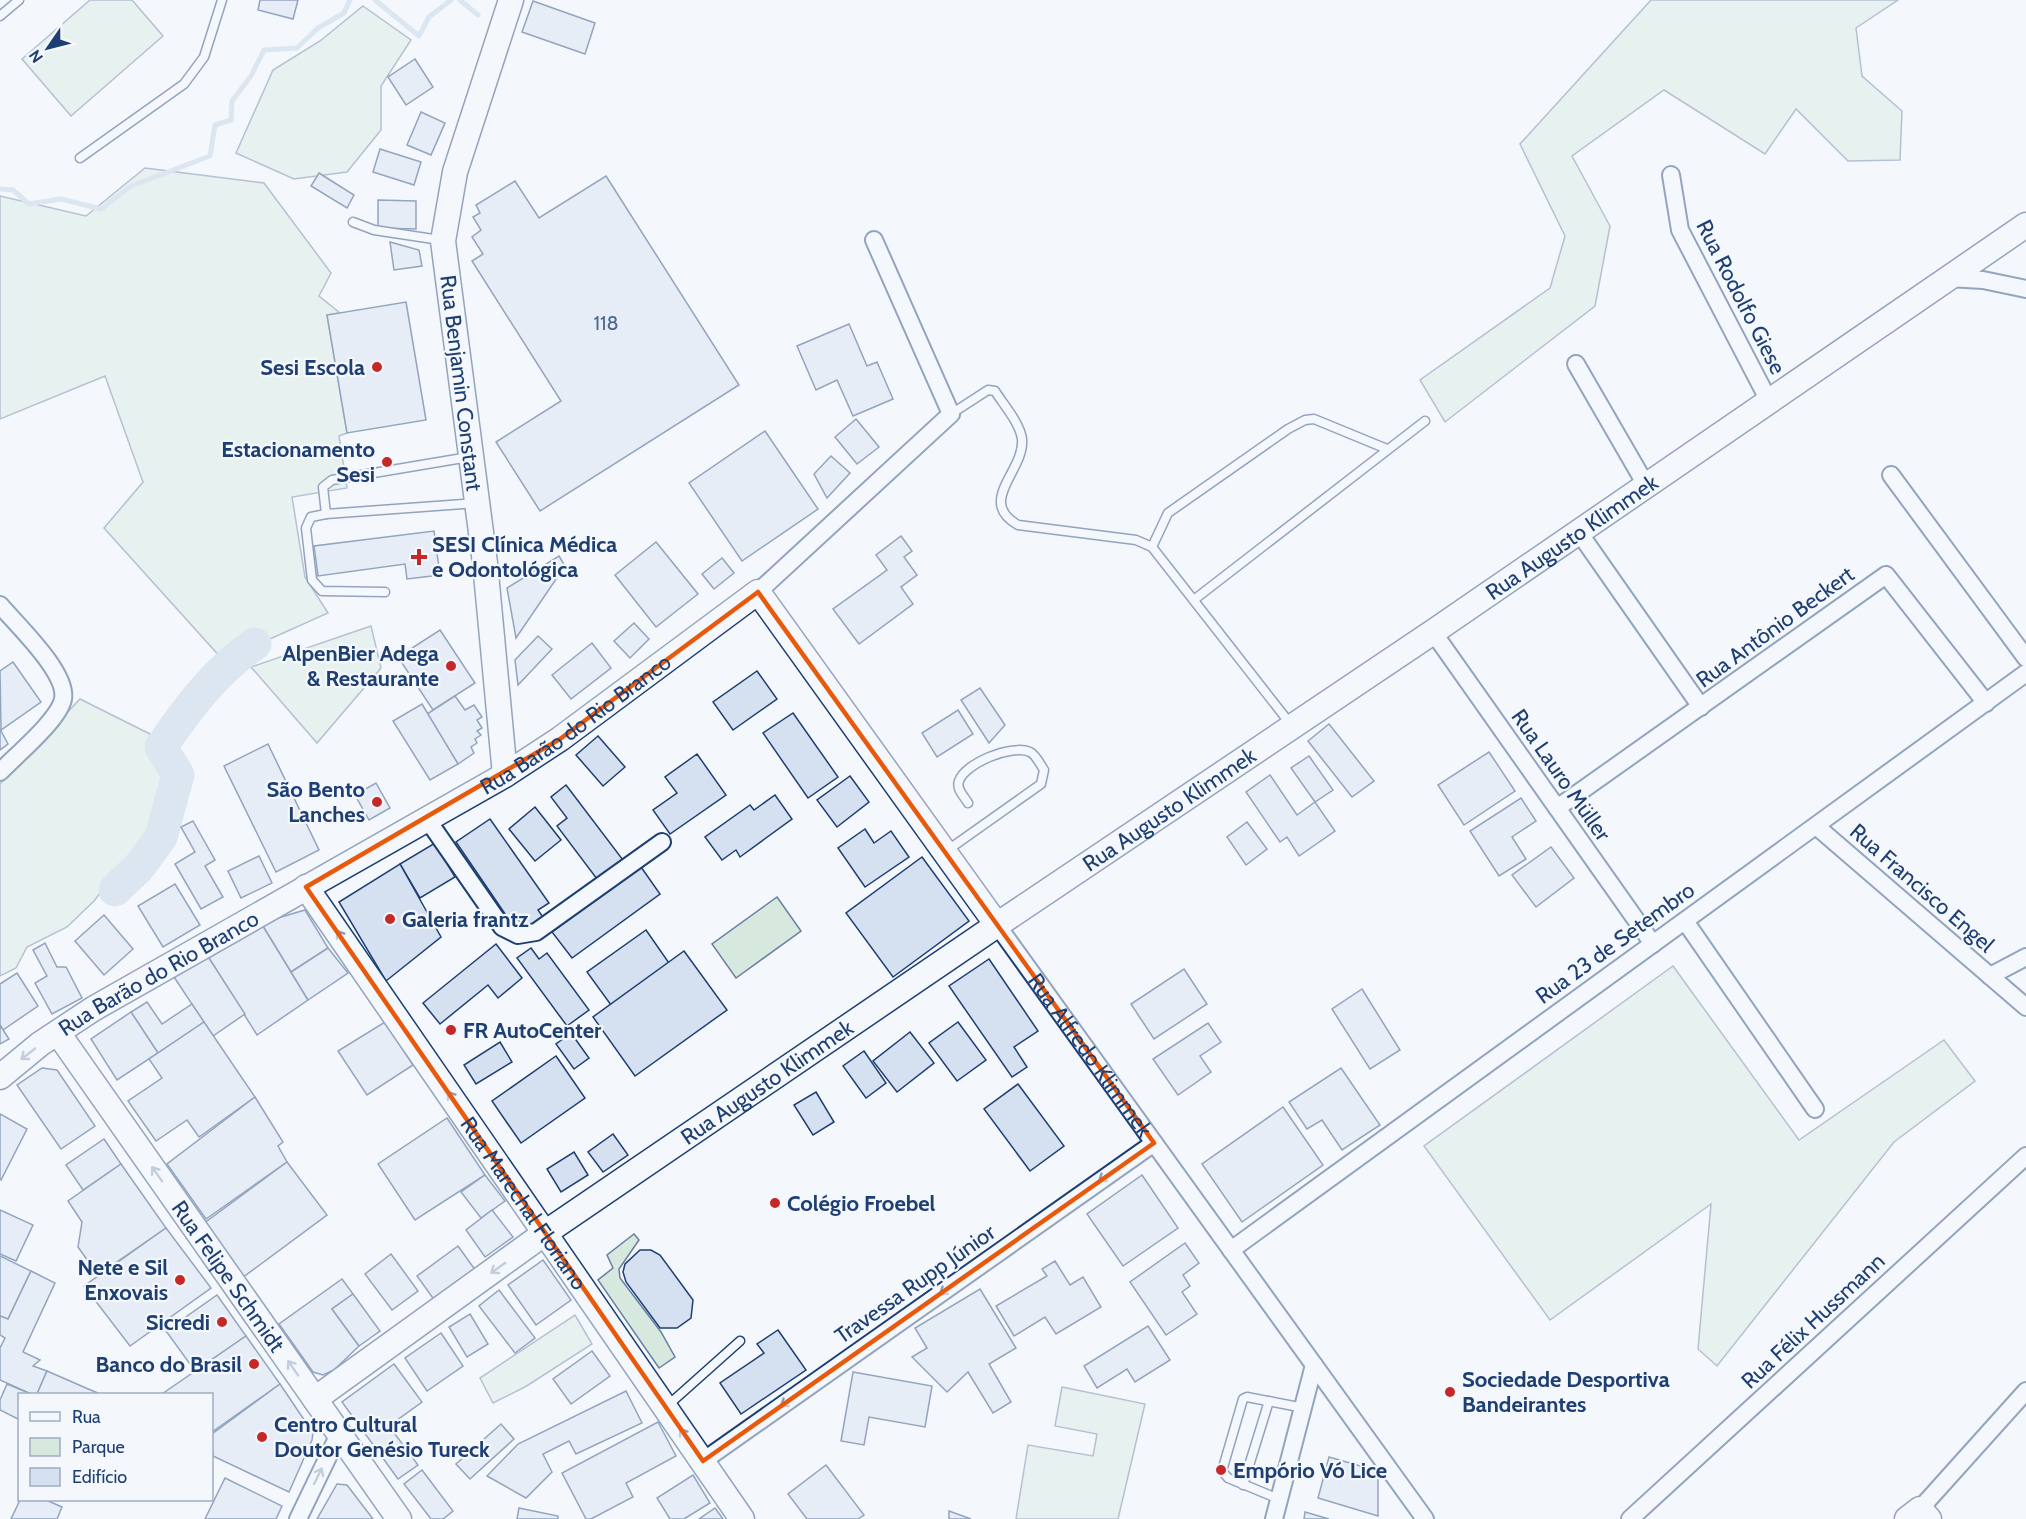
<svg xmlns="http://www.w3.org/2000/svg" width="2026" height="1519" font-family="Cabin,sans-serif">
	<rect width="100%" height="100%" fill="#f4f7fb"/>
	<!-- green -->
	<g fill="#d7e8df" stroke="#687fa3" stroke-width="1.5">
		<polygon points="90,0 132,0 163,36 71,116 22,59"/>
		<polygon points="1651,0 1898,0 1856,28 1862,76 1902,111 1900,160 1848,161 1796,109 1765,154 1664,90 1572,156 1610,226 1595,306 1445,422 1420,380 1550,288 1565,236 1520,144"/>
		<polygon points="363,6 411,40 381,86 381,130 347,172 294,179 236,153 273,70 320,41"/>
		<polygon points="145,168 264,183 331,273 319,296 340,313 327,315 347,433 339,436 347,488 292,497 305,577 328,613 223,660 104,528 143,482 105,376 0,419 0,196 86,216"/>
		<polygon points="371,626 381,668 317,743 251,667"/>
		<polygon points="80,699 150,734 148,752 163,774 152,826 94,901 67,927 27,947 16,968 0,976 0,784"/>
		<polygon points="777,897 801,931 736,978 712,944"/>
		<polygon points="1673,966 1799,1140 1944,1040 1975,1081 1894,1142 1717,1366 1698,1349 1711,1204 1550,1320 1424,1146"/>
		<polygon points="634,1234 639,1240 619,1269 620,1278 661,1332 675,1357 659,1368 598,1280 613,1268 607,1255"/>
		<polygon points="575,1315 592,1344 525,1387 493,1403 480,1378"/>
		<polygon points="1062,1387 1145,1404 1118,1519 1016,1519 1028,1445 1093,1456 1097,1434 1055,1426"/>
	</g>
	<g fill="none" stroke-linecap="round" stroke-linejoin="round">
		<!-- stream -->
		<g stroke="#bed0e5" stroke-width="5">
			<polyline points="375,0 419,36 429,17 451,0"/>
			<polyline points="460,0 478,15"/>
			<polyline points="0,189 13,190 29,204 61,199 101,209 131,186 210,156 215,125 231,120 232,101 251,76 264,50 297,48 318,28 344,13 350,0"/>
		</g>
		<!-- river -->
		<path stroke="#bed0e5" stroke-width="33" d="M115,890L139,867L161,837L178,775L161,747C188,708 215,671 255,644"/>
	</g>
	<!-- building -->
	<g fill="#d5e0f0" stroke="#1d3f73" stroke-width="1.5">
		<polygon points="260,0 298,0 293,19 258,10"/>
		<polygon points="533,1 595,23 585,54 522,32"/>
		<polygon points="415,59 433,87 406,105 388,77"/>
		<polygon points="421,112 445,123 431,155 407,145"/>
		<polygon points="380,149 421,162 414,185 373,172"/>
		<polygon points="319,173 354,195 347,208 311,186"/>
		<polygon points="606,176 739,385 540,511 496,442 561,401 472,261 483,254 472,237 481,230 473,217 480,213 476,205 515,181 539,218"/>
		<polygon points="378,200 416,201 416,229 378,228"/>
		<polygon points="390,242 419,250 422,266 394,270"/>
		<polygon points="406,302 426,420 347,433 327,315"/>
		<polygon points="849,324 867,366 877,362 893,399 853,416 837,380 816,390 797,346"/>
		<polygon points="856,419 879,447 857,464 835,437"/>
		<polygon points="765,431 818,509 742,561 689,483"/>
		<polygon points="831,456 850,473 827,498 814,474"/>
		<polygon points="434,531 440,575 407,579 405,564 318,576 314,546"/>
		<polygon points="901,536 912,551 904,557 917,575 901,587 913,604 859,644 833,609 887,570 876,555"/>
		<polygon points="656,542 698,594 656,627 615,575"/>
		<polygon points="559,556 565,566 516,638 507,588"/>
		<polygon points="722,558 734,573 714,589 702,574"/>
		<polygon points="634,623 649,639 630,658 614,641"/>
		<polygon points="440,630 475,683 433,710 398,657"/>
		<polygon points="538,636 552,649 518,685 515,660"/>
		<polygon points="592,643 611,668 571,699 552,675"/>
		<polygon points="13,662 41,702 1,730 0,671"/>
		<polygon points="757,671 777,699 733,730 713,702"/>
		<polygon points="980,688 1005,725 989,743 961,700"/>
		<polygon points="455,696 465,710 474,705 482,717 477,720 482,728 477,731 481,735 475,739 477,743 471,747 474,753 458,764 427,714"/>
		<polygon points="422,704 458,764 430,780 393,721"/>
		<polygon points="958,710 973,734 937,757 922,733"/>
		<polygon points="793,713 838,777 808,798 763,733"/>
		<polygon points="1329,724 1374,781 1352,797 1308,741"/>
		<polygon points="0,729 8,744 0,750"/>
		<polygon points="598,736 625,767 603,786 576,755"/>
		<polygon points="268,744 319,850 276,872 224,766"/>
		<polygon points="1489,752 1515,791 1464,825 1438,785"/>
		<polygon points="697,754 726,795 670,834 653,810 677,793 665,777"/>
		<polygon points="1309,756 1333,790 1315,802 1291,768"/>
		<polygon points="1270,775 1297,815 1315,802 1335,831 1299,856 1287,837 1280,842 1246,792"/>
		<polygon points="850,776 869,802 837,827 817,800"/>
		<polygon points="376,783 390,808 369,820 355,795"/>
		<polygon points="566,785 623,860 597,879 557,826 567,818 551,797"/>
		<polygon points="775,795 792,819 740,857 736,850 722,860 705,837 750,805 754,810"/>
		<polygon points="1521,798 1536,821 1512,837 1526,859 1499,876 1470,831"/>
		<polygon points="535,807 561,840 535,861 509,829"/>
		<polygon points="490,819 549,903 538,910 545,920 527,932 518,919 512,924 456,842"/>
		<polygon points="193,821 215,860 205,866 223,897 201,909 175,864 195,852 181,827"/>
		<polygon points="1247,822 1267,849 1246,865 1227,837"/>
		<polygon points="865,829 874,843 891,831 909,857 865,887 838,848"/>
		<polygon points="435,843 455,877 420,898 400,864"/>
		<polygon points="1551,847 1574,878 1536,907 1512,875"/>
		<polygon points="259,856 272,883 241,898 228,871"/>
		<polygon points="922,857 969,921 893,977 846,913"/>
		<polygon points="400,864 441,937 386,981 339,902"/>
		<polygon points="641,867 660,894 572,958 552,932"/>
		<polygon points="175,884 200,925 163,947 138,906"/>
		<polygon points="305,910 328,948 291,972 261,923"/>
		<polygon points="104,915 133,949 104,975 75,941"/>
		<polygon points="261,923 308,1000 257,1035 207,955"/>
		<polygon points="646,930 669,963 611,1005 587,972"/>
		<polygon points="45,943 57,967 66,967 82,998 52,1014 35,983 47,976 33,950"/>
		<polygon points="496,944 522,978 498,998 488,985 440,1024 423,1003"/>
		<polygon points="328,948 348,973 308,1000 291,972"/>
		<polygon points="531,948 539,959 547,953 589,1010 567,1026 517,958"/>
		<polygon points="684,951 727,1010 635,1076 593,1017"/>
		<polygon points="207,955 245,1014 213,1036 174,977"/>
		<polygon points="989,959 1038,1031 1014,1047 1027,1067 1012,1077 949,986"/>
		<polygon points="1184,969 1207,1004 1154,1039 1131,1004"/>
		<polygon points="17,973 38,1006 3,1030 0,1025 0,984"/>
		<polygon points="1362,989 1400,1050 1370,1069 1332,1009"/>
		<polygon points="147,1002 162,1024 192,1004 204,1022 158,1053 131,1012"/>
		<polygon points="131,1012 158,1053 117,1080 91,1039"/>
		<polygon points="204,1022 255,1097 199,1137 187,1120 156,1141 128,1101 162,1078 149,1059"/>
		<polygon points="385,1022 413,1065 367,1095 338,1051"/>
		<polygon points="958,1022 986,1060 957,1081 929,1043"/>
		<polygon points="1208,1023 1221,1042 1200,1056 1211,1072 1178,1095 1153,1059"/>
		<polygon points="0,1025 9,1039 0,1044"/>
		<polygon points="910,1032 934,1063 897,1092 873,1061"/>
		<polygon points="571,1033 589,1058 574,1069 556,1044"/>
		<polygon points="500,1042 512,1062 476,1084 464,1065"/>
		<polygon points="864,1051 886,1083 866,1098 843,1066"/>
		<polygon points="556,1056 585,1098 521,1143 492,1101"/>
		<polygon points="42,1068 57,1070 95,1126 61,1149 17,1085"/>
		<polygon points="1341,1068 1380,1125 1342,1150 1322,1120 1307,1129 1289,1102"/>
		<polygon points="1018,1084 1064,1146 1030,1171 984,1109"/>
		<polygon points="816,1092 834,1122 813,1135 794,1105"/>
		<polygon points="255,1097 283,1142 278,1146 287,1162 206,1219 167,1164"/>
		<polygon points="1283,1107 1323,1165 1242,1222 1202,1164"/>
		<polygon points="0,1114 27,1129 1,1180 0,1179"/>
		<polygon points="447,1118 485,1175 415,1220 378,1164"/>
		<polygon points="613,1134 628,1155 603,1172 588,1152"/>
		<polygon points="104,1139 121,1164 83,1190 66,1165"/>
		<polygon points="574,1152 588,1175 561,1192 547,1169"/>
		<polygon points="287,1162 327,1215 242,1278 203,1224"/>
		<polygon points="121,1164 166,1228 98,1275 78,1247 82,1222 68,1201"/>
		<polygon points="485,1175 505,1201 481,1218 461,1192"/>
		<polygon points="1142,1175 1178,1228 1123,1266 1087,1214"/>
		<polygon points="0,1210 33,1225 16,1261 0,1254"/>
		<polygon points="492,1210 513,1237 485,1257 466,1230"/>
		<polygon points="166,1228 211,1288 130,1346 84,1286"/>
		<polygon points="1185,1243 1199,1263 1183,1275 1190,1286 1182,1292 1197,1314 1166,1335 1130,1282"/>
		<polygon points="458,1246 476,1271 435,1301 417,1276"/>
		<polygon points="640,1250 651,1250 660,1255 693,1300 691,1318 677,1328 660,1328 626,1282 623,1272 625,1264"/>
		<polygon points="391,1254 418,1291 392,1310 365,1274"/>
		<polygon points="0,1256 31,1271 8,1319 0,1316"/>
		<polygon points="543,1260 571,1300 536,1325 508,1285"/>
		<polygon points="1055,1261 1070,1285 1083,1277 1101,1307 1056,1334 1045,1317 1014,1336 996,1306 1047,1276 1042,1269"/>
		<polygon points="31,1271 55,1283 23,1352 40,1360 33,1366 47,1371 37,1394 31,1394 0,1380 0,1348 5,1338 0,1335 0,1316 8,1319"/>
		<polygon points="342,1279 353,1294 332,1309 359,1346 334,1370 323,1375 313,1372 279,1324"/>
		<polygon points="980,1289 1016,1348 989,1364 1011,1402 993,1413 968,1372 947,1392 912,1357 927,1348 915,1328"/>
		<polygon points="499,1290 535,1338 515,1353 479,1306"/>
		<polygon points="353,1294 380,1331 359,1346 332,1309"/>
		<polygon points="217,1295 246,1336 195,1371 166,1331"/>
		<polygon points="470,1314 488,1344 467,1357 449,1327"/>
		<polygon points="1148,1326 1170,1360 1135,1382 1127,1369 1097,1388 1084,1366"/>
		<polygon points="778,1330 806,1370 741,1414 720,1383 764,1353 757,1344"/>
		<polygon points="441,1333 463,1366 427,1391 405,1358"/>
		<polygon points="246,1336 280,1384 212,1432 212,1394 162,1394"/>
		<polygon points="592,1351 610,1376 571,1404 553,1379"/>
		<polygon points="394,1364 422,1402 389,1426 418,1465 398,1479 342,1402"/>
		<polygon points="47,1371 86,1388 100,1394 37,1394"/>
		<polygon points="853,1372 932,1386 925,1427 869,1417 864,1445 841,1441"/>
		<polygon points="7,1384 31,1394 20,1394 20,1420 0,1410 0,1400"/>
		<polygon points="280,1384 313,1433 312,1440 289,1492 213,1456 212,1445 212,1434"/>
		<polygon points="626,1391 642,1423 576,1454 569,1441 543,1454 552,1472 526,1498 487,1476 518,1444"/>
		<polygon points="658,1422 676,1456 626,1483 633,1497 591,1519 586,1519 562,1473"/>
		<polygon points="501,1424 514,1439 470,1479 456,1464"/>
		<polygon points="1329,1457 1378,1471 1378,1516 1318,1498"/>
		<polygon points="826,1465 864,1515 858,1519 807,1519 788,1494"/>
		<polygon points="422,1470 453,1511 443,1519 431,1519 404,1484"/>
		<polygon points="693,1475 710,1503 684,1519 670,1519 657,1498"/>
		<polygon points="225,1478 282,1506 276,1519 205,1519"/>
		<polygon points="337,1484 347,1485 373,1519 317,1519"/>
		<polygon points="20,1500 46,1500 62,1507 57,1519 11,1519"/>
		<polygon points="519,1508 558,1516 558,1519 517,1519"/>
		<polygon points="715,1508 723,1519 699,1519"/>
		<polygon points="949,1511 971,1519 949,1519"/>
		<polygon points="1305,1512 1329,1519 1304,1519"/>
	</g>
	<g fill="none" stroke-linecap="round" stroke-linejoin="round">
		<!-- lane casing -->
		<g stroke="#1d3f73" stroke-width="11">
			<g id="lane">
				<polyline points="0,16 19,0"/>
				<polyline points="80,158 184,84 204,57 222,0"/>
				<polyline points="353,222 374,230 440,240"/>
				<path d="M951,414L988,390L995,391C1003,404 1020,423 1022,439C1025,471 976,501 1018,525L1136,540L1152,547L1292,726"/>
				<polyline points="469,457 332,480 323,487 326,514 477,503"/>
				<polyline points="326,514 311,517 306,528 312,580 322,591 385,592"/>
				<polyline points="1152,547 1168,513 1288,429 1305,420 1314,419 1387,449"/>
				<polyline points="1195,599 1425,421"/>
				<path d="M945,852L1041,784L1044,770C1040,764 1036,755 1030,752C1012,744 965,763 959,781C956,789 964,796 968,803"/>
				<polyline points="666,1407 740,1341"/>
				<polyline points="1243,1485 1269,1401"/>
				<polyline points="1279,1499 1228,1478 1222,1471 1243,1399 1247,1397 1304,1408"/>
			</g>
		</g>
		<!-- street casing -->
		<g stroke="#1d3f73" stroke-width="20">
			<g id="street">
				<polyline points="1671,175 1680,230 1769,401"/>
				<polyline points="1948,278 1983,280 2026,289"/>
				<polyline points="1576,364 1646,485"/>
				<polyline points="1891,475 2026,658"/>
				<polyline points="1578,531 1701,707"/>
				<polyline points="758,592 951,414 874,240"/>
				<path d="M0,605C17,625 68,673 63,699C59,720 15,756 0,772"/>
				<polyline points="1433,632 1653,944"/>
				<polyline points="1557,808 1886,575 1986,703"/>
				<polyline points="427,819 502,927 518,935 536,932 662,842"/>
				<polyline points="1816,826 2026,1007"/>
				<polyline points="1685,921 1815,1109"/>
				<path id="s1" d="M997,925L1425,1519"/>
				<polyline points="1990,976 2026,957"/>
				<polyline points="1231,1250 2026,673"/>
				<polyline points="703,1461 1154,1143"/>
				<polyline points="1920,1509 2026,1391"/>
				<polyline points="298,1519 339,1434"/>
				<polyline points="1274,1519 1314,1365"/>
				<polyline points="1630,1519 2026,1156"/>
			</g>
		</g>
		<!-- secondary casing -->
		<g stroke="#1d3f73" stroke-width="27">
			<g id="secondary">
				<polyline points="505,775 485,563 443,241 455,172 511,0"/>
				<path id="s2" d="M306,887L742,1519"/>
				<path id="s3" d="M58,1033L399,1519"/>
				<path id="s4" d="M0,1077L40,1044L93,1009L505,775L560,739L758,592L997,925"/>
				<path id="s5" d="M315,1399L545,1233L997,925L1433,632L2026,225"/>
				<polyline points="1907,1519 1920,1509 1929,1519"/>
			</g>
		</g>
		<!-- lane -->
		<use href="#lane" stroke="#f4f7fb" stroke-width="8"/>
		<!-- street -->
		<use href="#street" stroke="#f4f7fb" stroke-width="16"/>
		<!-- secondary -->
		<use href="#secondary" stroke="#f4f7fb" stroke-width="24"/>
	</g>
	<!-- one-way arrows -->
	<defs><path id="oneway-shaft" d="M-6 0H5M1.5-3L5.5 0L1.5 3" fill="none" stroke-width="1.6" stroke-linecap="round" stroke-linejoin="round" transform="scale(1.5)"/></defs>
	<g stroke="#889bb7">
		<use href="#oneway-shaft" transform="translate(342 938) rotate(-125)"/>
		<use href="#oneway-shaft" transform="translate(28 1054) rotate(142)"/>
		<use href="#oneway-shaft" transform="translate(453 1099) rotate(-125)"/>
		<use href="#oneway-shaft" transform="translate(157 1174) rotate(-125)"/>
		<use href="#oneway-shaft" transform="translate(1106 1176) rotate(145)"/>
		<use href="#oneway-shaft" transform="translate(498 1268) rotate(144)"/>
		<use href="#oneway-shaft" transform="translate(947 1289) rotate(145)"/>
		<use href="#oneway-shaft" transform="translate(293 1368) rotate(-125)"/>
		<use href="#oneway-shaft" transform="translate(788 1401) rotate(145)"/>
		<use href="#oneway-shaft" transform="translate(685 1436) rotate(-124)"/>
		<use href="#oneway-shaft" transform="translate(318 1476) rotate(-64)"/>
	</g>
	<!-- marked area -->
	<path d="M0 0H2026V1519H0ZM758,592L1154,1143L703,1461L306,887L560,739Z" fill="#f4f7fb" fill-opacity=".55" fill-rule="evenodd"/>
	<path fill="none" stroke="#e8590c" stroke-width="4.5" stroke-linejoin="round" d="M758,592L1154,1143L703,1461L306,887L560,739Z"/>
	<!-- markers -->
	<g fill="#c62828" stroke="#f4f7fb" stroke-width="2">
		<circle cx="377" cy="367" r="6"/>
		<circle cx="387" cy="462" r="6"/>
		<path d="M416 548h6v6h6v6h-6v6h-6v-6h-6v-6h6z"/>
		<circle cx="451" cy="666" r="6"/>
		<circle cx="377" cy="802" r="6"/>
		<circle cx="390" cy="919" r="6"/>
		<circle cx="451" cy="1030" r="6"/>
		<circle cx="775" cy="1203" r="6"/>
		<circle cx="180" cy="1280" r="6"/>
		<circle cx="222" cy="1322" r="6"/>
		<circle cx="254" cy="1364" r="6"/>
		<circle cx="1450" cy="1392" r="6"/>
		<circle cx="262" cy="1437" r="6"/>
		<circle cx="1221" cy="1470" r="6"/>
	</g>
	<g text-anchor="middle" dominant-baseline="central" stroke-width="4.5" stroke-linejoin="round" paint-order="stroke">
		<!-- number labels -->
		<g font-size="20" fill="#4b6792">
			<text x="606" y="323">118</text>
		</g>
		<!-- street labels -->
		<g font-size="22" fill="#1d3f73" stroke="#f4f7fb">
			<text transform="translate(1741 297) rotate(63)">Rua Rodolfo Giese</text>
			<text transform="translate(461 383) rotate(83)">Rua Benjamin Constant</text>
			<text stroke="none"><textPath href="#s5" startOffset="1524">Rua Augusto Klimmek</textPath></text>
			<text transform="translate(1775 627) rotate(-36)">Rua Antônio Beckert</text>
			<text stroke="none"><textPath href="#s4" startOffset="676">Rua Barão do Rio Branco</textPath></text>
			<text transform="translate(1561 775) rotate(55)">Rua Lauro Müller</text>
			<text stroke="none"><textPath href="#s5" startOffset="1038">Rua Augusto Klimmek</textPath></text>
			<text transform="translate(1922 888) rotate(41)">Rua Francisco Engel</text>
			<text transform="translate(1615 943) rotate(-36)">Rua 23 de Setembro</text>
			<text stroke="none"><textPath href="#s4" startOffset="190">Rua Barão do Rio Branco</textPath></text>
			<text stroke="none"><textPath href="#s1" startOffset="160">Rua Alfredo Klimmek</textPath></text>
			<text stroke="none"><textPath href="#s5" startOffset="552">Rua Augusto Klimmek</textPath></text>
			<text stroke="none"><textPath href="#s2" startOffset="384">Rua Marechal Floriano</textPath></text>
			<text stroke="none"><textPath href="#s3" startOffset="297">Rua Felipe Schmidt</textPath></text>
			<text transform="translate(915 1284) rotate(-35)">Travessa Rupp Júnior</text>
			<text transform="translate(1813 1321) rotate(-43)">Rua Félix Hussmann</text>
		</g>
		<!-- poi labels -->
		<g font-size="22" font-weight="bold" fill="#1d3f73" stroke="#f4f7fb" text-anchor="end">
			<text x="365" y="367">Sesi Escola</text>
			<text x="375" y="449">Estacionamento<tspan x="375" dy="25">Sesi</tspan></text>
			<text x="432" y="544" text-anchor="start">SESI Clínica Médica<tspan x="432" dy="25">e Odontológica</tspan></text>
			<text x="439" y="653">AlpenBier Adega<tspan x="439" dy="25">&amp; Restaurante</tspan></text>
			<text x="365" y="789">São Bento<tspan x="365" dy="25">Lanches</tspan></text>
			<text x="402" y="919" text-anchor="start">Galeria frantz</text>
			<text x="463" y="1030" text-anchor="start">FR AutoCenter</text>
			<text x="787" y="1203" text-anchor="start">Colégio Froebel</text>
			<text x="168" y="1267">Nete e Sil<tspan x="168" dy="25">Enxovais</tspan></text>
			<text x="210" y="1322">Sicredi</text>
			<text x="242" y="1364">Banco do Brasil</text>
			<text x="1462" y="1379" text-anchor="start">Sociedade Desportiva<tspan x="1462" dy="25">Bandeirantes</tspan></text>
			<text x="274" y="1424" text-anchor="start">Centro Cultural<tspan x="274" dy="25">Doutor Genésio Tureck</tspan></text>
			<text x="1233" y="1470" text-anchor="start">Empório Vó Lice</text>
		</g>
	</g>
	<!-- legend -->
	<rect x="18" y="1393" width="195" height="108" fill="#f4f7fb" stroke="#9eadc5" stroke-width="1.5"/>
	<rect x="30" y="1412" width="30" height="9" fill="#f4f7fb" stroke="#9eadc5" stroke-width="1.5"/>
	<text x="72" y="1423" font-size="18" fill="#1d3f73">Rua</text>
	<rect x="30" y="1438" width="30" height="18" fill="#d7e8df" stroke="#9eadc5" stroke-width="1.5"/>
	<text x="72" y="1453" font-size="18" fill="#1d3f73">Parque</text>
	<rect x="30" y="1468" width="30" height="18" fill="#d5e0f0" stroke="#9eadc5" stroke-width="1.5"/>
	<text x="72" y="1483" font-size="18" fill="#1d3f73">Edifício</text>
	<!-- north arrow -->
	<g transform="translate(48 48) rotate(235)" stroke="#f4f7fb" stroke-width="4.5" paint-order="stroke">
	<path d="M0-4.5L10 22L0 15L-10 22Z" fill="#1d3f73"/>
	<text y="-9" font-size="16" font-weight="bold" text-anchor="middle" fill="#1d3f73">N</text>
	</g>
</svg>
